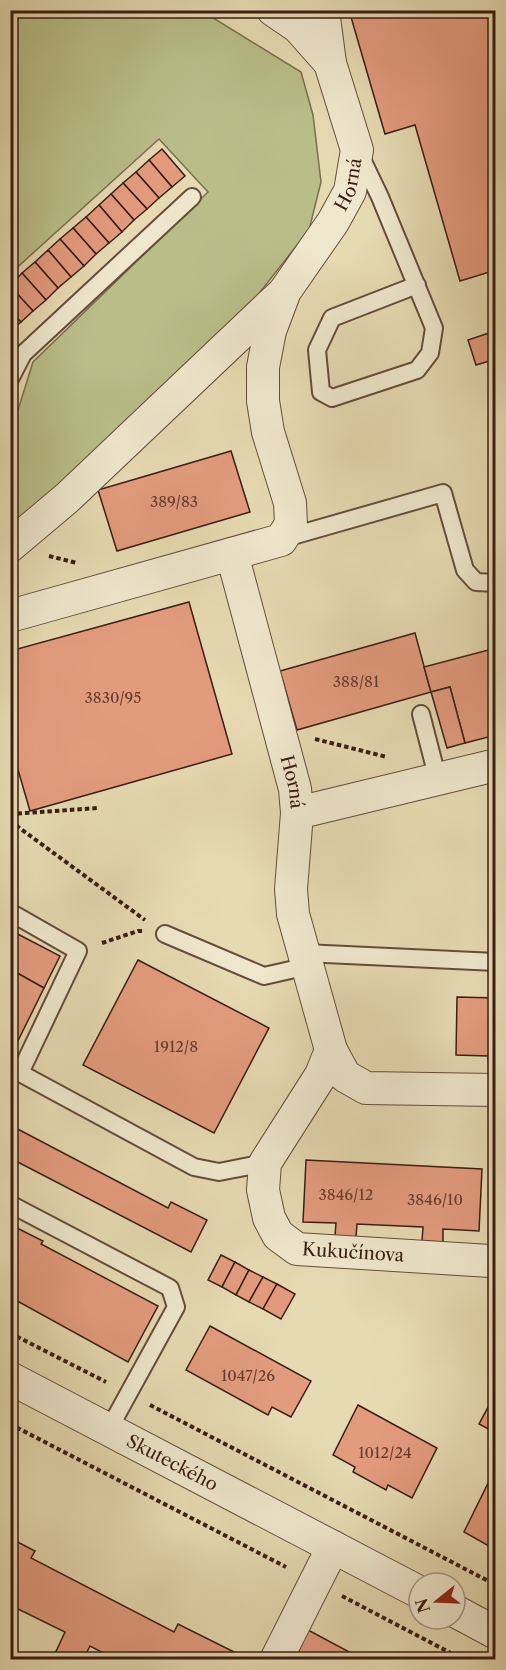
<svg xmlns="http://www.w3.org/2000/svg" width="506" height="1670" font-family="'Libre Caslon Text',serif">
	<rect width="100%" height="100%" fill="#e6dab2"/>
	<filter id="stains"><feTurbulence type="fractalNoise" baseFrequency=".00333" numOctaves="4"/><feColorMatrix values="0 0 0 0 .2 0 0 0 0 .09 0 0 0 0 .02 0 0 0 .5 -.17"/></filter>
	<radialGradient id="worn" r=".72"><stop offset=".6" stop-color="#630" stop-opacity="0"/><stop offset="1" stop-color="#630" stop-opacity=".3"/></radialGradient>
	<!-- green -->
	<polygon fill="#b9be89" stroke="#7a6e4e" stroke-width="1.5" points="11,11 202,11 301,72 313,115 321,182 309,230 249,306 11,534 11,413 18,410 33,362 208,192 159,139 11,273"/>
	<!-- building -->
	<g fill="#e39b7e" stroke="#3a1d13" stroke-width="1.5">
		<polygon points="375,10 496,10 496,270 460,281 415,125 385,134 351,17"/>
		<polygon points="162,149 185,176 172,187 149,160"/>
		<polygon points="149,160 172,187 159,198 136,172"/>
		<polygon points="136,172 159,198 147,209 123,183"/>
		<polygon points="123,183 147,209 134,220 111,194"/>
		<polygon points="111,194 134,220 122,232 99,205"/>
		<polygon points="99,205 122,232 109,243 86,217"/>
		<polygon points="86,217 109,243 96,254 73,228"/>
		<polygon points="73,228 96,254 84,266 60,239"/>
		<polygon points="60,239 84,266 71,277 48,250"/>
		<polygon points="48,250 71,277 58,288 35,262"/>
		<polygon points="35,262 58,288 46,300 22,273"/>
		<polygon points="22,273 46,300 33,311 10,286"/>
		<polygon points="10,286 33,311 21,322 10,311"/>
		<polygon points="10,311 21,322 10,331"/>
		<polygon points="492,332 496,342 496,359 476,365 468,340"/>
		<polygon points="231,451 250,512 117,551 98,490"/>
		<polygon points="189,602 232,754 30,811 10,742 10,651"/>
		<polygon points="415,633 431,692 297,730 280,671"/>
		<polygon points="496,648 496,735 465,743 450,687 431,692 424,667"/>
		<polygon points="450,687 465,743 447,748 431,692"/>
		<polygon points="10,930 60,956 44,988 10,969"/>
		<polygon points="138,960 269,1028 214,1133 83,1065"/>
		<polygon points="10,969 44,988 10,1057"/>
		<polygon points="457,997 496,998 496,1069 489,1069 488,1056 456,1055"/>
		<polygon points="10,1125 168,1208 171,1202 207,1220 191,1252 10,1158"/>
		<polygon points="306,1160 482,1169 479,1231 443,1229 443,1242 422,1241 423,1227 357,1224 356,1237 335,1236 336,1223 303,1222"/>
		<polygon points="10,1228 15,1231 17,1228 43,1241 41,1244 158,1306 128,1362 10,1297"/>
		<polygon points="221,1255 235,1262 222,1287 208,1280"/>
		<polygon points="235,1262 249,1270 236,1295 222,1287"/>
		<polygon points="249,1270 263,1277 249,1302 236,1295"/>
		<polygon points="263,1277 277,1284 263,1309 249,1302"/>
		<polygon points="277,1284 295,1294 281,1319 263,1309"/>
		<polygon points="210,1326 311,1381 291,1417 272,1407 268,1415 186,1370"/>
		<polygon points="493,1398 496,1399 496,1433 479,1424"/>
		<polygon points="358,1405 437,1448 412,1498 388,1485 386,1490 353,1472 355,1467 333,1455"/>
		<polygon points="495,1469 496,1469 496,1550 464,1532"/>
		<polygon points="10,1538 35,1551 31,1558 174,1632 178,1624 244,1657 243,1660 117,1660 90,1646 83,1660 52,1660 65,1632 10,1605"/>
		<polygon points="308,1630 355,1655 353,1660 294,1660"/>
	</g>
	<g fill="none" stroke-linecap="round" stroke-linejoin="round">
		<!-- service casing -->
		<g stroke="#654c3b" stroke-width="20">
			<g id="service">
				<polyline points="359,153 380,197 434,328 430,353 417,370 332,398 321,392 317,350 332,318 417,285"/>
				<polyline points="10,379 23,354 192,197"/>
				<polyline points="282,539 443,493 465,570 476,582 496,583"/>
				<polyline points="421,714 438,780"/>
				<polyline points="15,915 78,951 20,1073 194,1167 219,1172 265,1163"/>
				<polyline points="165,934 264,976 308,966"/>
				<polyline points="304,953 496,962"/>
				<polyline points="10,1204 170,1288 176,1307 109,1429"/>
			</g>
		</g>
		<!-- minor casing -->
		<g stroke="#654c3b" stroke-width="34">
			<g id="minor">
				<polyline points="273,10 298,27 330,63"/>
				<polyline points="10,546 67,498 280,296"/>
				<path id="s1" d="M232,554L295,789L297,813L291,889L293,914L331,1050L345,1076L366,1088L496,1090"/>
				<path id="s2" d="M10,616L281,540L291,524L290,503L268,432L263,401V367L270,331L285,291L333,222L350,191L357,150L330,63L323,10"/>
				<polyline points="297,813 496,765"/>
				<path id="s3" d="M331,1050L321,1075L265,1163L263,1190L269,1218L278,1235L297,1249L490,1261L496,1263"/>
				<path id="s4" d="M10,1378L419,1592"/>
				<polyline points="455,1611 496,1633"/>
				<polyline points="276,1660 333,1547"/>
			</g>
		</g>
		<!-- path -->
		<g stroke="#3a1d13" stroke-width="4" stroke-dasharray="4.5 3" stroke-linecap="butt">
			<polyline points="49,556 77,563"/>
			<polyline points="315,739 387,757"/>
			<polyline points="10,814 98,808"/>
			<polyline points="10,821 145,920"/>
			<polyline points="102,943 138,931 143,931"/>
			<polyline points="491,1230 494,1120"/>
			<polyline points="10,1333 106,1382"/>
			<polyline points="150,1405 496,1585"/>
			<polyline points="10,1424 286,1567"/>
			<polyline points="342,1596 464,1660"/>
		</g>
		<!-- service -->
		<use href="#service" stroke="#efe7cd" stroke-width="16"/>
		<!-- minor -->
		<use href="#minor" stroke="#efe7cd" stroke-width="32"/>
	</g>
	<g text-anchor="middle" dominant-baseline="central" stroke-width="5" stroke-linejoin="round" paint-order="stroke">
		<!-- number labels -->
		<g font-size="15" fill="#643c2e">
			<text x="174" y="501">389/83</text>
			<text x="356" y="681">388/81</text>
			<text x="113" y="697">3830/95</text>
			<text x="176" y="1046">1912/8</text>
			<text x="346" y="1194">3846/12</text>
			<text x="435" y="1199">3846/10</text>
			<text x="248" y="1375">1047/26</text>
			<text x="385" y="1452">1012/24</text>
		</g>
		<!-- street labels -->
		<g font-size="18" fill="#3a1d13" stroke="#efe7cd">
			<text stroke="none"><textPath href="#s2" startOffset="666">Horná</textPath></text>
			<text stroke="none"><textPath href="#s1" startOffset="236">Horná</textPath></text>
			<text stroke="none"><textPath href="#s3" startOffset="286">Kukučínova</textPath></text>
			<text stroke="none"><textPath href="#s4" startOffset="183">Skuteckého</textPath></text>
		</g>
	</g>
	<!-- margin -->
	<rect width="506" height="1670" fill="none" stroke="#e6dab2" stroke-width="36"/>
	<rect x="12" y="12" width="482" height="1646" fill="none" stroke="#3a1d13" stroke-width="3"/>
	<rect x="18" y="18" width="470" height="1634" fill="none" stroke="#3a1d13" stroke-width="1.5"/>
	<!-- north arrow -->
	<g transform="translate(437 1601) rotate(252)"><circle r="28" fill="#efe7cd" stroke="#a79683" stroke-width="1.5"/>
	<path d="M0-4.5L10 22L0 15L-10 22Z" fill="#8f2418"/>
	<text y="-9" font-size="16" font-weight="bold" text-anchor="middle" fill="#3a1d13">N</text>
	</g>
	<rect width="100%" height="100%" filter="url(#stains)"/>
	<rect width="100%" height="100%" fill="url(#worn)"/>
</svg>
